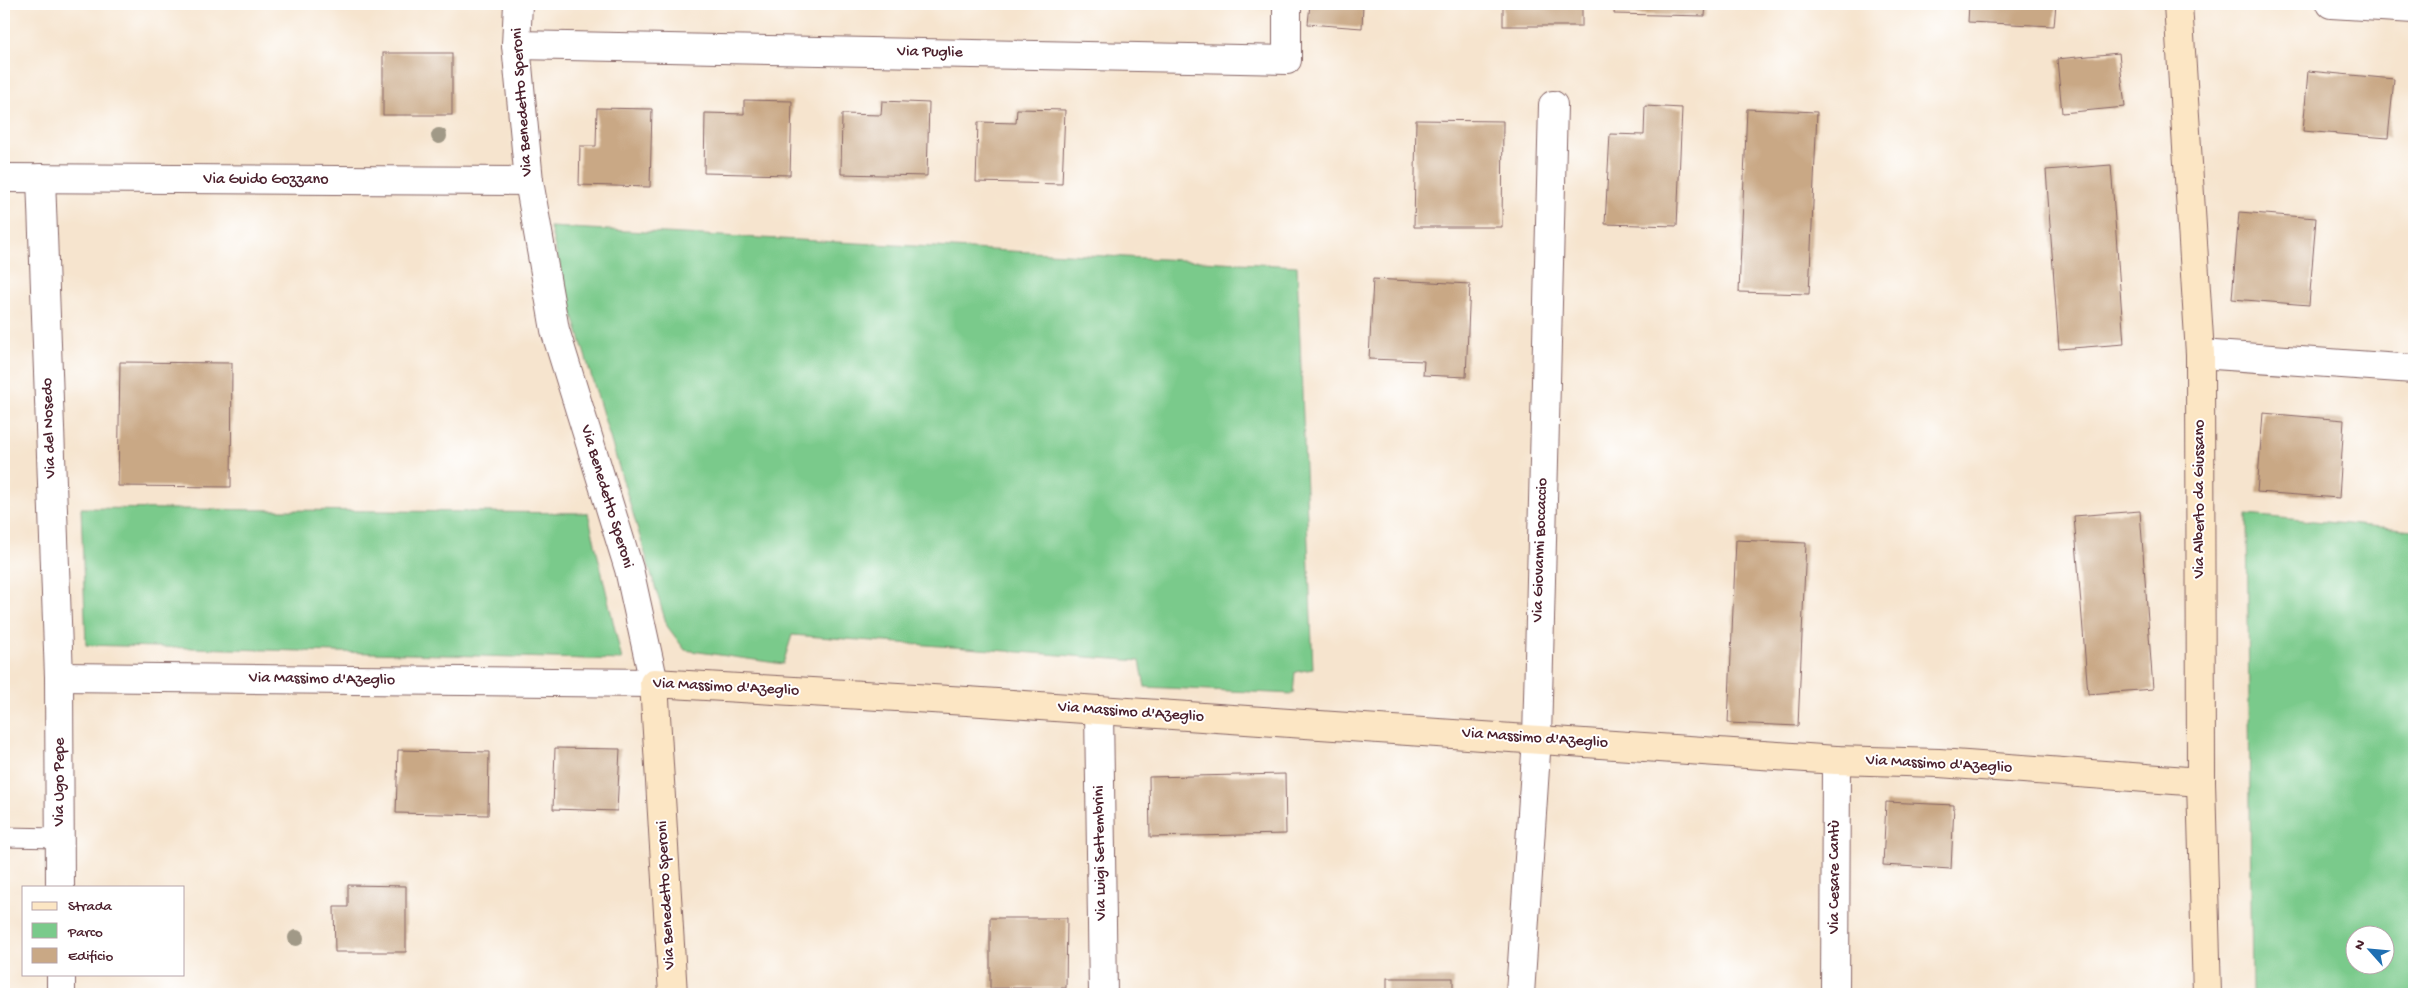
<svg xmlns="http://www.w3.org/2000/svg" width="2418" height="998" font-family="'Gochi Hand',sans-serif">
	<rect width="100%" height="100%" fill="#fff"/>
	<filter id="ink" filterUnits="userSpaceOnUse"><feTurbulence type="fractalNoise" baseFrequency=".02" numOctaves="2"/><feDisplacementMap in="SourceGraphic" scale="10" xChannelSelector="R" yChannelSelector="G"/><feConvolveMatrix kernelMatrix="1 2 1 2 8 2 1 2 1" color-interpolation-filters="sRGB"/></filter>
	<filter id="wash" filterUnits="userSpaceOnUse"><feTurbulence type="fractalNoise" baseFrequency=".0096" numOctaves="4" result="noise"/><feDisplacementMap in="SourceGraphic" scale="20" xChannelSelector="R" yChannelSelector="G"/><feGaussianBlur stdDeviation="1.12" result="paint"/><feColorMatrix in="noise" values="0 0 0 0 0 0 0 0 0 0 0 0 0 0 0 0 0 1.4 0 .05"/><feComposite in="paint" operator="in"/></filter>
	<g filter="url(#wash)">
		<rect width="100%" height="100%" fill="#f6e4ce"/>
		<!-- green -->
		<g fill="#7aca8b" stroke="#62745b" fill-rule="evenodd">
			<polygon points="550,227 1297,266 1313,669 1295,672 1293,694 1145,687 1140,661 792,635 783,664 685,650 667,626 565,289"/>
			<polygon points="81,508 588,513 622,660 86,645"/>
			<path d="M2247,515L2414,530V994H2252ZM2356,936H2386V966H2356Z"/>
		</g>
		<g id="blocks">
			<!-- building -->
			<g fill="#c9a885">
				<rect x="90" y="4" width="65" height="3"/>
				<polygon points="1310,4 1363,4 1362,28 1308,24"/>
				<rect x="1503" y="4" width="79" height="22"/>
				<polygon points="1615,4 1706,4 1705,16 1614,14"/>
				<polygon points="1969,4 2056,4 2054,26 1968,22"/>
				<rect x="383" y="53" width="69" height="62"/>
				<polygon points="2119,53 2125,107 2062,113 2057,59"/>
				<polygon points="2308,71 2394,79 2388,138 2303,131"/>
				<polygon points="744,100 792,101 790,175 704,173 705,113 744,114"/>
				<polygon points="882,101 929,103 927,176 841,174 842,114 881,115"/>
				<polygon points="1645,106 1682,108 1677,226 1605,224 1610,134 1644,135"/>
				<polygon points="597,108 652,109 650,187 579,185 580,146 596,146"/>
				<polygon points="1017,109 1065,110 1062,184 976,182 978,122 1016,123"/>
				<polygon points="1747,109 1817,112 1809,294 1739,292"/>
				<polygon points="1416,120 1503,121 1502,227 1414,227"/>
				<polygon points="2111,165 2124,344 2059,349 2046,170"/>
				<polygon points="2239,212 2316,218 2309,305 2232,299"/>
				<polygon points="1373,279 1470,284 1466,377 1423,375 1424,361 1369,359"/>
				<polygon points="120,362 232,363 231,487 118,486"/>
				<polygon points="2263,413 2344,420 2339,498 2257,492"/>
				<polygon points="2140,511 2153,689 2088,694 2074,516"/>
				<polygon points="1736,540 1806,543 1798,726 1728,723"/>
				<polygon points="555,748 620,749 617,811 553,809"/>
				<polygon points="398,750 489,752 488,815 396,813"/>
				<polygon points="1285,774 1286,834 1150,837 1149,777"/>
				<polygon points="1886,802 1954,805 1951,869 1883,865"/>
				<polygon points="348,885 406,886 406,952 335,952 334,907 348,907"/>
				<polygon points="990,918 1067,918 1066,988 990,988"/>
				<rect x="1387" y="978" width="66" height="16"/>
			</g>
		</g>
	</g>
	<g filter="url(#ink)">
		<use href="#blocks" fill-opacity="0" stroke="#866464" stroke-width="1"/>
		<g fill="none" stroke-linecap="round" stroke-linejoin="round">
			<!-- lane casing -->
			<g stroke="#866464" stroke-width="21">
				<polyline id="lane" points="4,837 60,838"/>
			</g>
			<!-- street casing -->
			<g stroke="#866464" stroke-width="30">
				<g id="street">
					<polyline points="2331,4 2414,9"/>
					<polyline points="516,45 1287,60 1287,4"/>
					<polyline points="4,178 529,181"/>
					<polyline points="41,178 59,677 60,887"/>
					<polyline points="2200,354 2414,369"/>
					<polyline points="59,677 654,683 629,569 555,330 529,181 516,45 518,4"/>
					<polyline points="1099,711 1103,994"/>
					<polyline points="61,974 61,994"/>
					<polyline points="1520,994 1537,738 1553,105"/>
					<polyline points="1835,994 1836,760"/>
				</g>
			</g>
			<!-- secondary casing -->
			<g stroke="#866464" stroke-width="30">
				<g id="secondary">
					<polyline points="2178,4 2200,354 2201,782 2207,994"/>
					<polyline points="673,994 654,683 967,701 1836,760 1939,763 2201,782"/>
				</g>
			</g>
			<!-- lane -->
			<use href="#lane" stroke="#fff" stroke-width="19"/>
			<!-- street -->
			<use href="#street" stroke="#fff" stroke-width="28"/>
			<!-- secondary -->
			<use href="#secondary" stroke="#fce6c4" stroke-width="28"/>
		</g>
		<!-- trees -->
		<g fill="#a19987">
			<circle cx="439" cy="136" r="8"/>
			<circle cx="296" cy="938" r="8"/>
		</g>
	</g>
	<g text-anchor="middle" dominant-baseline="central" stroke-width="4" stroke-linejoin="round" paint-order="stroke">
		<!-- street labels -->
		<g font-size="16" fill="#4a1f2b" stroke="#fff">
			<text transform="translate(930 53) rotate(1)">Via Puglie</text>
			<text transform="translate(523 102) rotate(-94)">Via Benedetto Speroni</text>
			<text x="266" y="180">Via Guido Gozzano</text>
			<text transform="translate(50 428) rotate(-92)">Via del Nosedo</text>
			<text transform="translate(606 497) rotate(73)">Via Benedetto Speroni</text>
			<text transform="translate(2200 499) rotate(-90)">Via Alberto da Giussano</text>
			<text transform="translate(1541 550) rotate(-88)">Via Giovanni Boccaccio</text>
			<text transform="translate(322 680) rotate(1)">Via Massimo d'Azeglio</text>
			<text transform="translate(726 688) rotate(3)">Via Massimo d'Azeglio</text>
			<text transform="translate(1131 713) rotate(4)">Via Massimo d'Azeglio</text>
			<text transform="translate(1535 739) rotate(4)">Via Massimo d'Azeglio</text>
			<text transform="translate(1939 765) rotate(3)">Via Massimo d'Azeglio</text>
			<text transform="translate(60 782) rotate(-90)">Via Ugo Pepe</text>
			<text transform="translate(1101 853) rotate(-91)">Via Luigi Settembrini</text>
			<text transform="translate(1835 877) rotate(-90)">Via Cesare Cantù</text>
			<text transform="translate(667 895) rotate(-93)">Via Benedetto Speroni</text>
		</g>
	</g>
	<!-- margin -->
	<rect width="2418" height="998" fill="none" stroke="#fff" stroke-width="20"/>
	<!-- legend -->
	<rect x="22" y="886" width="162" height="90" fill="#ffffff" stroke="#b7a5aa"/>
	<rect x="32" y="902" width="25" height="8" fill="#fce6c4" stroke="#b7a5aa"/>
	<text x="68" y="910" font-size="15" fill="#4a1f2b">Strada</text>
	<rect x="32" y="923" width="25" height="15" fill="#7aca8b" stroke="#b7a5aa"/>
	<text x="68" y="936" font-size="15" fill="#4a1f2b">Parco</text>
	<rect x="32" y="948" width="25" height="15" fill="#c9a885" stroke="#b7a5aa"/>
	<text x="68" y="960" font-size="15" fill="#4a1f2b">Edificio</text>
	<!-- north arrow -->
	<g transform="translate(2370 950) rotate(297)"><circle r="24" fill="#ffffff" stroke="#b7a5aa"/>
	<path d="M0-4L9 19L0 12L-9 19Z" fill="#1f6fb2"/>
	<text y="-8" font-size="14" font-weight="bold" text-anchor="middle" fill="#4a1f2b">N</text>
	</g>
</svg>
